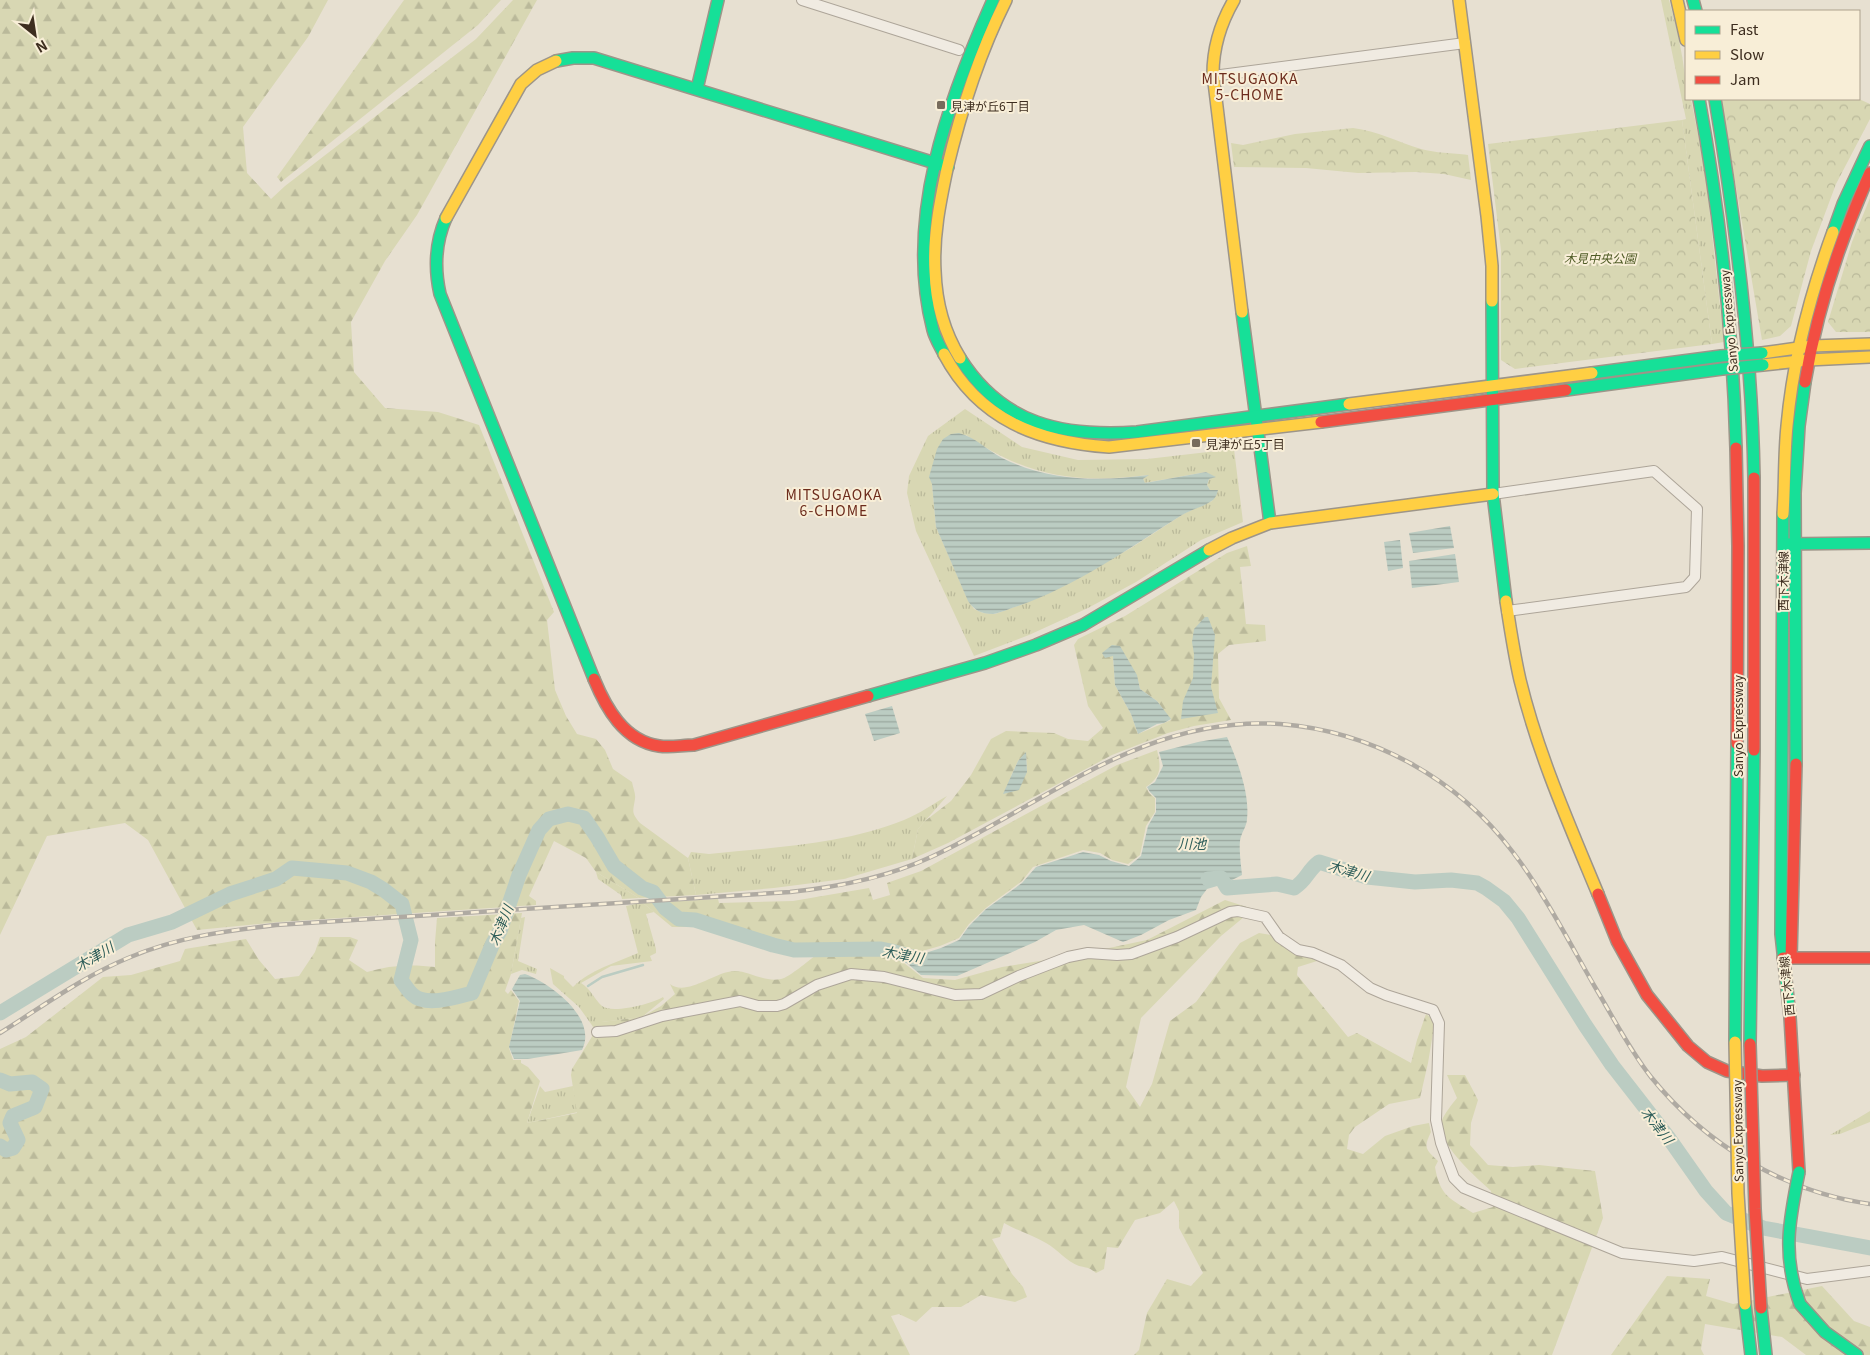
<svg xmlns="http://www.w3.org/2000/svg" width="1870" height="1355" font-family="Georgia,'Noto Sans JP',serif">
	<defs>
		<pattern id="grass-tufts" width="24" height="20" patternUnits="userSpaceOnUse" patternTransform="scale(1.25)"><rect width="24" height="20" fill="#d8d7b3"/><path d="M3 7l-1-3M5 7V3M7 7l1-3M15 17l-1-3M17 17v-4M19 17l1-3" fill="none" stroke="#bab99a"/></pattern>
		<pattern id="forest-firs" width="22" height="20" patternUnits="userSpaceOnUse" patternTransform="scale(1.25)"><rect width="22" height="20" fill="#d8d7b3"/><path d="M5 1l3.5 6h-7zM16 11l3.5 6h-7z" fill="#bab99a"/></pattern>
		<pattern id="park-crowns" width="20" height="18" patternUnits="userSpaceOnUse" patternTransform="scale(1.25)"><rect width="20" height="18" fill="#d8d7b3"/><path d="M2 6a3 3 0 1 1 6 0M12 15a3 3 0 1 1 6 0" fill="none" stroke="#bab99a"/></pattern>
		<pattern id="water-rules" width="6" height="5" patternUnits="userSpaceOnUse" patternTransform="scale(1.25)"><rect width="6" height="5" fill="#bbccc2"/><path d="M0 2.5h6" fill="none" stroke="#99a69d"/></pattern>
	</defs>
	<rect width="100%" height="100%" fill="#e7e0d1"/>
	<!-- grass -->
	<g fill="url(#grass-tufts)" fill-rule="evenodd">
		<path d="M1661,0H1669C1678,33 1686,65 1686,99H1691L1705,170L1724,342L1712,344L1682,120L1686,119Z"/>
		<path d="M965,409L1022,447L1078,460L1147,459L1234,449L1243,522L1201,540L1136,582L1088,608L1029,635L974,656L916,531L907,493L909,476L928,436ZM966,435C1027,477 1076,484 1148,475L1143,479L1144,483L1206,472L1214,477L1209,479L1207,485L1210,490H1218L1212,501L1185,513L1131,548L1054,590L1028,602L995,614L983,613L974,609L968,600L936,527L932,484Z"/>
		<path d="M947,796L918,829L912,859L844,879L774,888L696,895L688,858L691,852L709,854C774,847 842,845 904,820C919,814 933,804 947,796Z"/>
		<polygon points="596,872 639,898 622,899 621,895 598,879"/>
		<path d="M639,903H643L654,912L646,914L656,949V953L650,956L652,961L611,966L581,983C591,989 594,999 602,1006C612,1014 652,1004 663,997L664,999L642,1017L602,1022L596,1031L579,1007L553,984L550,968L564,976V978L573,987C591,969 616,963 638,953L626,906Z"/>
		<polygon points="525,917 518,961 537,969 536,974 522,970 511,974 521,918"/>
		<polygon points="540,1086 545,1092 573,1086 578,1112 527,1123"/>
		<polygon points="1870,1111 1870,1122 1840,1134 1830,1135"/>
	</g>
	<!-- forest -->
	<g fill="url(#forest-firs)" fill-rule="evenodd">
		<path d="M0,0H328L308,37L243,127L247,173L271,199L285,186L476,39L513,0H537L417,215L385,261L351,322L354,372L385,408L438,412L479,425L554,612L547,620L555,690L566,716L577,734L596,739L605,750L613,769L632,782C633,788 636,794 635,799C633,812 631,812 640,823L688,858L696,895L639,898L596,872L586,858L554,841L529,896L536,901V905L279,922L197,930L148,840L125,823L47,836L0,935Z"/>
		<polygon points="404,0 501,0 478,25 281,182 277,177"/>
		<path d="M1247,546L1251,566L1240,567L1246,624L1265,625L1266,641L1229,645L1218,654L1219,698L1231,720L1194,726L1168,733L1112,755L948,843L912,859L918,829L925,821L951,801L971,775L991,739L1006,731L1054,733L1068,739L1088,741L1103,728L1088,706L1074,645L1078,639L1125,616L1227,553ZM1113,656C1131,666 1136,668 1140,689L1157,701L1171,720L1138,734L1131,714L1115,685ZM1026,753L1027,772L1011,776L1018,761Z"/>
		<path d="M1157,750C1161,767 1162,776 1146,787L1149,793L1155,798V812L1146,826L1140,855L1128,864L1112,860L1100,853L1083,850L1033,867L1022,881L987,907L969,924L959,938L940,946L919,952L901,947L899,959L923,978L955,980L1002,967L1071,956L1147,940L1225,900L1250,908L1244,917L1221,936L1141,1018L1126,1087L1140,1107L1152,1084L1170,1021L1196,1002L1240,943L1259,933L1271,935L1291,949L1317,961L1298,967L1297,975L1348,1037L1357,1033L1411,1063L1417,1040L1426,1014L1435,1021L1428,1063L1420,1098L1389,1104L1355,1127L1349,1135L1347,1149L1363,1154L1385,1136L1413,1126L1429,1123L1431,1132C1423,1148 1426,1150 1438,1161L1435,1167C1440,1196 1449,1198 1473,1213L1493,1207L1491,1191C1476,1177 1435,1143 1442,1120C1445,1113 1452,1104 1457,1098L1447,1075H1465L1478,1100L1471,1123L1470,1145L1488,1165L1513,1167L1539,1165L1595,1171L1603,1218L1552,1355H1134L1139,1350L1147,1313L1167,1279L1191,1286L1203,1273L1179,1228V1211L1174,1201L1160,1213L1135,1220L1118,1248L1107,1247L1104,1269L1096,1273C1089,1267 1087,1268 1079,1266C1067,1262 1057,1249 1046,1243C1032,1235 1018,1231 1004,1223L1000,1237L992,1239L1012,1274L1023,1287L1027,1297L1015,1302L981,1295L961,1307H932L916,1322L899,1314L891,1316L910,1355H0V1049L26,1037L103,977L131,975L180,961L185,949L246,939L259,960L275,979L299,976L315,952L320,937H350L358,940L349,960L367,972C389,965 412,964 435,967V942L437,918L522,913L511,974L505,991L508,994L511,990L519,1001L509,1048L513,1060H521V1063L528,1067L540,1081L527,1123L577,1113L571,1075L572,1069L601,1022L642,1017L661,1006L675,994L670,984C685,996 712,975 728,972C745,967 761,983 781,979C790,977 808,961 816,955L799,946L758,937L715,921L702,927H672L643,903L718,899L719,903L793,901L869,888L873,900L890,895L887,883L921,871L1117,765Z"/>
		<polygon points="1667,1276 1710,1279 1706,1296 1733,1304 1822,1286 1854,1321 1870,1327 1870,1355 1806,1355 1782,1337 1705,1324 1701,1349 1704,1355 1611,1355"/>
	</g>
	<!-- park -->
	<g fill="url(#park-crowns)">
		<polygon points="1721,99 1859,99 1870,104 1870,119 1836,184 1811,251 1791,326 1780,336 1762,340"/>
		<polygon points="1682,120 1712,344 1515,369 1501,360 1501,250 1488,144"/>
		<path d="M1353,128C1377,131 1398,142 1421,149C1435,153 1453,153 1468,155L1471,180L1444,174L1416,172L1358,173L1306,168L1234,167L1231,143L1243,145L1295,134Z"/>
		<polygon points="1870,198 1870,332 1836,332 1828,322 1852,242"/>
	</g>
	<!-- water -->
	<g fill="url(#water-rules)">
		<path d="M959,433C975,437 987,450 1002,458C1049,481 1098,482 1149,475L1143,479L1145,483L1206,472L1216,477L1209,479L1207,485L1210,490H1218C1217,494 1216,497 1213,500C1204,507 1192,509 1182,515C1129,548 1078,585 1018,606C1010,608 1001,613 993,614C981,614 974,610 968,601L936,527L932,484L929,477L937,449L943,439L951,434Z"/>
		<polygon points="1450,526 1454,548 1413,553 1409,533"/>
		<polygon points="1400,540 1403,568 1388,571 1384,542"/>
		<polygon points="1455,554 1459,582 1412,588 1409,561"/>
		<polygon points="1205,617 1208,617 1215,635 1211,687 1218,713 1181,719 1183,701 1193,678 1194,654 1192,642 1194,629"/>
		<polygon points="1112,645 1120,646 1137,675 1140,689 1157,701 1171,719 1164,723 1157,724 1138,734 1131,714 1115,685 1113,656 1105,658 1102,653"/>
		<polygon points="892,706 900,733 874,741 865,714"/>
		<path d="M1227,737C1237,760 1250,793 1247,819C1247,826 1241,833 1240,841C1239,852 1241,864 1242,875L1224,884L1207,889L1201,897L1196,910L1169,920L1141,935L1123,942L1084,925L1056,930L1035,942L957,976L921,975L901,958L903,950L919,955L941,948L959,940L969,926L986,909L1022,883L1036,867L1083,852L1099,855L1111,861L1129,866L1141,856L1148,826L1156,812V798L1150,792L1147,787L1155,782L1163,766L1159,752L1198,742Z"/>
		<polygon points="1026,752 1027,772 1019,790 1003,794 1018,761"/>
		<path d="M525,974C552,984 598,1019 582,1050L528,1059H514L509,1047L520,1001L512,989L520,975Z"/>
	</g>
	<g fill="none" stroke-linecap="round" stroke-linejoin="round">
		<!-- stream -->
		<polyline stroke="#bbccc2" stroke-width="2.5" points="588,986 602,977 643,965"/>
		<!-- river -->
		<g stroke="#bbccc2" stroke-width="15">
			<path d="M1208,879L1221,878L1227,888L1277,884L1294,888C1307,880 1307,871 1319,862L1367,877L1415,882L1451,880L1477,883L1486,888L1504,901L1518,918L1585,1025L1612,1065L1668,1137L1706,1191L1726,1213L1763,1228L1870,1248"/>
			<path d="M0,1013L128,935L172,922L230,894L276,879L292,868L347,873L371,882L384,890L402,904L411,940L401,980C405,985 408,991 413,995C426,1007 457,997 472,993L493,943L500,931L519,875L539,830L549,819L568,814L584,818L597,837L614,866L642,888L653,892L665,908L679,919L695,920L773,945L794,950L881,949L891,951L920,959"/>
			<polyline points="0,1080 10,1084 32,1082 42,1089 35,1107 13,1116 10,1123 18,1140 13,1148 6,1150 0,1146"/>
		</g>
		<!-- street casing -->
		<g stroke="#ada599" stroke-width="12">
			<g id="street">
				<polyline points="802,0 959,50"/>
				<polyline points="1213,76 1465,43"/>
				<polyline points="1493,494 1654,471 1697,509 1695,577 1686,587 1507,611"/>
				<polyline points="597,1032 616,1031 662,1016 740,1001 758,1006 777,1006 784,1004 817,985 851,974 884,977 955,995 981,994 1019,976 1068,957 1088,953 1117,955 1131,954 1177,937 1230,912 1238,911 1265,917 1279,937 1298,950 1313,953 1341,965 1370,988 1386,995 1433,1010 1439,1023 1436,1120 1441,1143 1454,1178 1464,1188 1622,1253 1694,1261 1722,1257 1807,1279 1870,1271"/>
			</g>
		</g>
		<!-- fast casing -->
		<g stroke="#9d9589" stroke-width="14">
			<g id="fast">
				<polyline points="1693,0 1696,11"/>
				<polyline points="556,61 573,58 594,58 948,167"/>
				<polyline points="697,89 718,0"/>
				<path d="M1699,99C1720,214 1733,331 1736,448"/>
				<path d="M1715,99C1736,224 1752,351 1754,478"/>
				<path d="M446,218C435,243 434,267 440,294L594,679"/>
				<polyline points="1833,232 1843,204 1870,146"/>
				<polyline points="1492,301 1493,494 1506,601"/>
				<polyline points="1242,312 1270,523"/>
				<path d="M944,354C940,346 935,338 933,330C904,219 948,101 993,0"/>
				<path d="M960,358C1002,425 1063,437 1137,432L1349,404"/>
				<polyline points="1592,373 1721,356"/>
				<polyline points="1566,390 1722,369"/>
				<polyline points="1783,514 1781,934 1790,1017"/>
				<polyline points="1784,544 1870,543"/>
				<polyline points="868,696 985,663 1036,645 1083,625 1209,550"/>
				<polyline points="1796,764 1795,493 1799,426 1805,382"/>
				<polyline points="1735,1042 1737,744"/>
				<polyline points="1750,1044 1754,750"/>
				<polyline points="1745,1304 1751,1355"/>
				<polyline points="1800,1304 1825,1332 1857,1355"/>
				<polyline points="1761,1308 1766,1355"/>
			</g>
		</g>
		<!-- slow casing -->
		<g stroke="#9d9589" stroke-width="14">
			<g id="slow">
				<path d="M1234,0C1220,24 1213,47 1213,74L1242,312"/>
				<polyline points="1459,0 1487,216 1492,266 1492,301"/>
				<polyline points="1677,0 1686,40"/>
				<polyline points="446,218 521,84 537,70 556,61"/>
				<polyline points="1762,353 1812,346 1870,344"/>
				<path d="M944,354C979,420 1038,442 1109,447L1321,422"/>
				<path d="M960,358C944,332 936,301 935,271C933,236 940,202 947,169C961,110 979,54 1006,0"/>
				<polyline points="1763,365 1808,360 1870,357"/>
				<polyline points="1349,404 1592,373"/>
				<path d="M1783,514C1785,485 1784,455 1787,426C1793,359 1810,295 1833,232"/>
				<polyline points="1209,550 1232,538 1270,523 1493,494"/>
				<path d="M1506,601C1510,627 1514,654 1520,680C1538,754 1569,824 1598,894"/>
			</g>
		</g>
		<!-- jam casing -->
		<g stroke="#9d9589" stroke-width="14">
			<g id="jam">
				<path d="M1805,382C1817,309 1840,240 1870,173"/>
				<polyline points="1321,422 1566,390"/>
				<polyline points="1736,448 1738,546 1737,744"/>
				<path d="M594,679C606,708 624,741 659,746C671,748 682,745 694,745L868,696"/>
				<polyline points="1754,750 1754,478"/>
				<polyline points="1598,894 1617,941 1647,995 1688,1046 1707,1062 1727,1071 1762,1076 1794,1075"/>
				<polyline points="1783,958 1870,958"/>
				<polyline points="1791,958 1796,764"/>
				<polyline points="1790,1017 1799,1172"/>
			</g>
		</g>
		<!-- street -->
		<use href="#street" stroke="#f0ebe2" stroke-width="10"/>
		<!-- fast -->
		<use href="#fast" stroke="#16e098" stroke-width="11"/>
		<!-- slow -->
		<use href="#slow" stroke="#ffcf43" stroke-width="11"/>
		<!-- jam -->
		<use href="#jam" stroke="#f24e42" stroke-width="11"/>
		<!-- rail casing -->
		<g stroke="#afaaa2" stroke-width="4.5">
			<path id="rail" d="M0,1033C42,1007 82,977 128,958C177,937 225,931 276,925L790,892C838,887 886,878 931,857C1047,803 1143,715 1280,724C1371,731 1457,778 1512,851C1543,891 1569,942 1595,987C1613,1017 1629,1049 1651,1077C1706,1145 1784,1192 1870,1204"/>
		</g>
		<!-- rail -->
		<use href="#rail" stroke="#f8eed7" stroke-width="2.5" stroke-dasharray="8" stroke-linecap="butt"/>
		<!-- fast-bridge casing -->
		<g stroke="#9d9589" stroke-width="14" stroke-linecap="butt">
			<g id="fast-bridge">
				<polyline points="1721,356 1762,353"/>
				<polyline points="1722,369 1763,365"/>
				<path d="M1799,1172C1789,1221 1782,1256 1800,1304"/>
			</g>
		</g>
		<!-- slow-bridge casing -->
		<g stroke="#9d9589" stroke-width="14" stroke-linecap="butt">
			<polyline id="slow-bridge" points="1735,1042 1738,1193 1745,1304"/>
		</g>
		<!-- jam-bridge casing -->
		<g stroke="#9d9589" stroke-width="14" stroke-linecap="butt">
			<polyline id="jam-bridge" points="1750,1044 1755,1209 1761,1308"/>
		</g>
		<!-- fast-bridge -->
		<use href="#fast-bridge" stroke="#16e098" stroke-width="11"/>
		<!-- slow-bridge -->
		<use href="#slow-bridge" stroke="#ffcf43" stroke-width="11"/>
		<!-- jam-bridge -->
		<use href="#jam-bridge" stroke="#f24e42" stroke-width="11"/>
	</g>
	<!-- markers -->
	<g fill="#786c5d" stroke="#f8eed7" stroke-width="2">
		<rect x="936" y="100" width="10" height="10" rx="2.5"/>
		<rect x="1191" y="438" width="10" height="10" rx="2.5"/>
	</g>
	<g text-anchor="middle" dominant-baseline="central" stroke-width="4" stroke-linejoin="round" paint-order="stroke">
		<!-- poi labels -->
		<g font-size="12" fill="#3d2d1f" stroke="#f8eed7" text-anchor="start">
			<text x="951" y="105">見津が丘6丁目</text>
			<text x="1206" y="443">見津が丘5丁目</text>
		</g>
		<!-- park labels -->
		<g font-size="12" font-style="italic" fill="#4e5b25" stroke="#f8eed7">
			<text x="1600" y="257">木見中央公園</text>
		</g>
		<!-- street labels -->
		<g font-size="12" fill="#3d2d1f" stroke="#f8eed7">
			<text transform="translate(1728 321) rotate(-95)">Sanyo Expressway</text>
			<text transform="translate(1782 581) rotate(-90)">西下木津線</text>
			<text transform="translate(1737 726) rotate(-90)">Sanyo Expressway</text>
			<text transform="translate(1786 986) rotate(-96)">西下木津線</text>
			<text transform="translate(1737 1131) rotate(-91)">Sanyo Expressway</text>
		</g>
		<!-- neighbourhood labels -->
		<g font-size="14" letter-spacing="1" fill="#6c2b1c" stroke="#f8eed7">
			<text x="1250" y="78">MITSUGAOKA<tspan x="1250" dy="16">5-CHOME</tspan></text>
			<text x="834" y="494">MITSUGAOKA<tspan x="834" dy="16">6-CHOME</tspan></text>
		</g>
		<!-- water labels -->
		<g font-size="14" font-style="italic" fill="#2e5e5a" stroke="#f8eed7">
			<text x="1192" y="843">川池</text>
			<text transform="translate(1349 870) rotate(16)">木津川</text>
			<text transform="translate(500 925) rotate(-68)">木津川</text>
			<text transform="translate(903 954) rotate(10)">木津川</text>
			<text transform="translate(94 956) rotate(-31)">木津川</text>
			<text transform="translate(1658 1125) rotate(52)">木津川</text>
		</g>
	</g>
	<!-- legend -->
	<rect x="1685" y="10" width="175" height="90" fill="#f8eed7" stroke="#ada18d"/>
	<rect x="1695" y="26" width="25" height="8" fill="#16e098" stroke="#ada18d"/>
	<text x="1730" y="35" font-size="15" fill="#3d2d1f">Fast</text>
	<rect x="1695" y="51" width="25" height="8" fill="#ffcf43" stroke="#ada18d"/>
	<text x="1730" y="60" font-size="15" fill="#3d2d1f">Slow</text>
	<rect x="1695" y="76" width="25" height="8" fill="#f24e42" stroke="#ada18d"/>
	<text x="1730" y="85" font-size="15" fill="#3d2d1f">Jam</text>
	<!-- north arrow -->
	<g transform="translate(35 35) rotate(150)" stroke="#f8eed7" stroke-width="4" paint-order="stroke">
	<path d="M0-4L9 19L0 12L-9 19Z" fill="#3d2d1f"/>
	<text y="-8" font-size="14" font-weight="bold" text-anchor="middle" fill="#3d2d1f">N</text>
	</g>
</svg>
